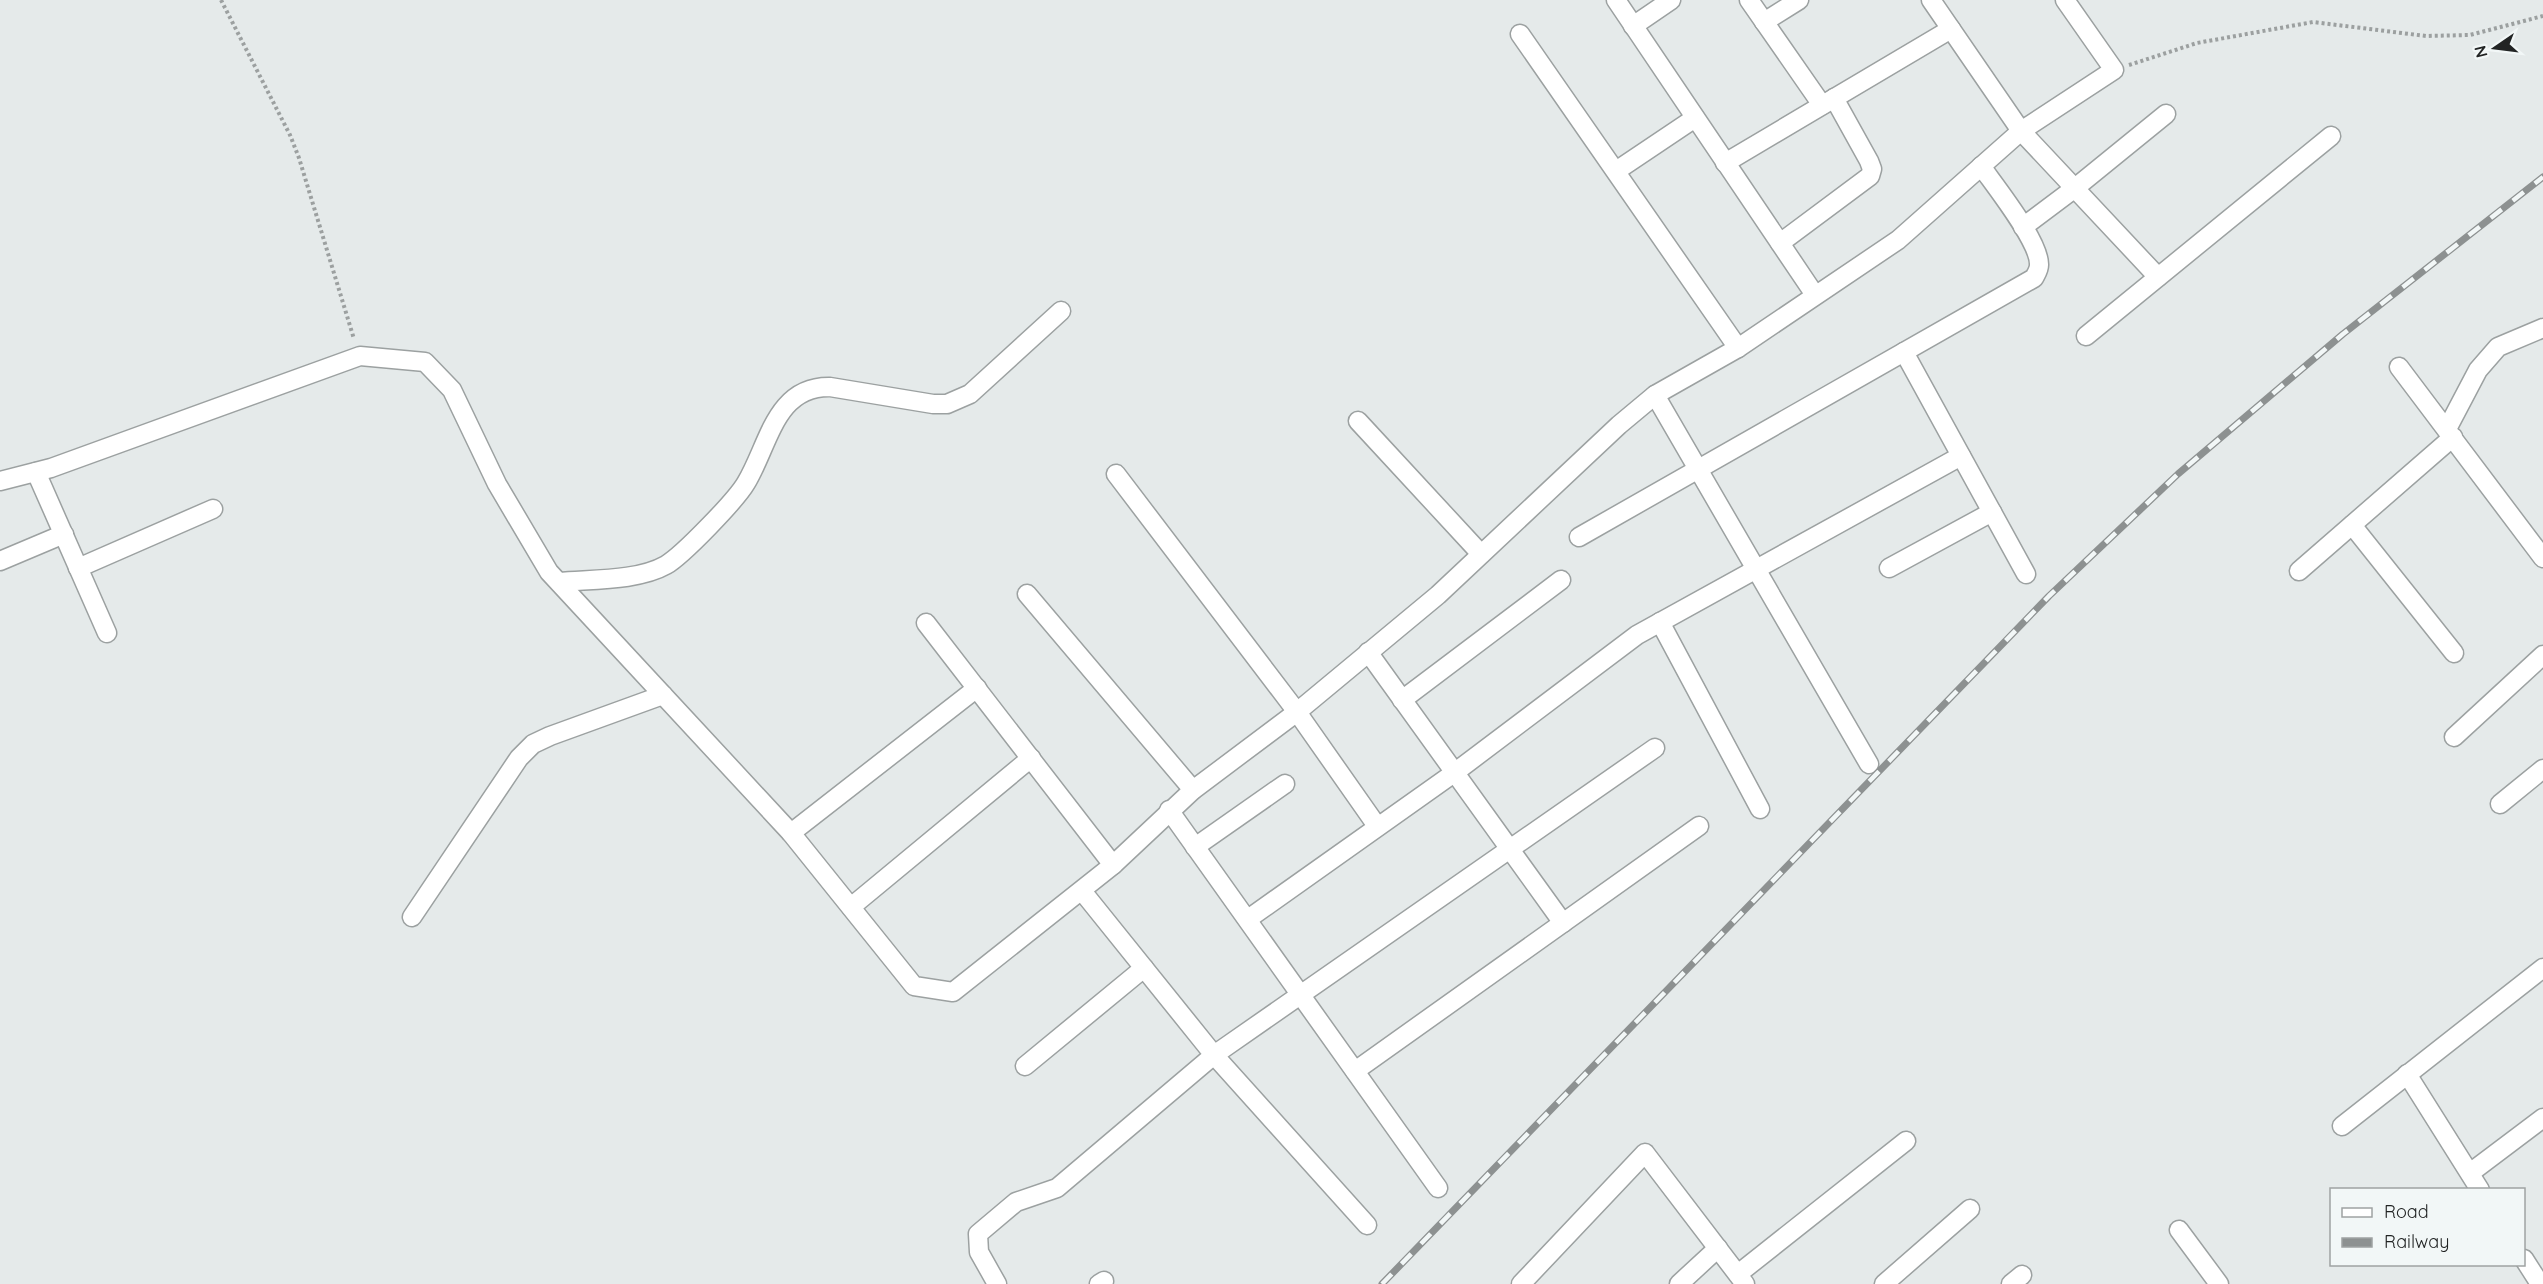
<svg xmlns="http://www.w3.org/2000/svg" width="2543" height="1284" font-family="Quicksand,sans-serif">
	<rect width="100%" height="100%" fill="#e5eaea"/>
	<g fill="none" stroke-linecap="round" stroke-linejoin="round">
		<!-- street casing -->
		<g stroke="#9ca1a1" stroke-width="21">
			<g id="street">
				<polyline points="1616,0 1815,295"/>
				<polyline points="1749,0 1822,105"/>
				<polyline points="2065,0 2114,70 2021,131 2158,277"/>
				<polyline points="1764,22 1799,0"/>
				<polyline points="1633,26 1671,0"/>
				<polyline points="1520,34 1738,348"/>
				<polyline points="1725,163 1951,29"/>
				<polyline points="1616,171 1695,118"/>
				<polyline points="2023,227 2075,188 2166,114"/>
				<polyline points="1780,243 1870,176 1872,169 1869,161 1834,98"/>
				<polyline points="2086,336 2331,136"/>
				<polyline points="1904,352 2026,574"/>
				<polyline points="2399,367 2543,558"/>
				<polyline points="1655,395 1869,764"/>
				<polyline points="1358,421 1481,554"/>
				<polyline points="2447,429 2478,370 2498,347 2543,328"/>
				<polyline points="36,472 107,633"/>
				<polyline points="1116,474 1297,712 1377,826"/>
				<polyline points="0,481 51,468 360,356 425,362 452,390 497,484 549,572 791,833 914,986 953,992 1113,865 1193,790 1297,712 1438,595 1619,425 1655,395 1738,348 1898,240 2021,131 1931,0"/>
				<polyline points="2352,525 2454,653"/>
				<path d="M1579,537L2034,278C2036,274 2039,270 2039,265C2040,242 1995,186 1981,166"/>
				<polyline points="0,561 64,534"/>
				<polyline points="78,568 213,509"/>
				<polyline points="1889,568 1992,512"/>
				<polyline points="2299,571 2453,437"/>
				<path d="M559,582C591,579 638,581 666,565C683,555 736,500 746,483C769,445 775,386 830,387L933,404H947L970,394L1061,311"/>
				<polyline points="1027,594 1193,790"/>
				<polyline points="1660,622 1760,809"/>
				<polyline points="926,623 1113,865"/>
				<polyline points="1368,652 1563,923"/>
				<polyline points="1402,700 1561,580"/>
				<polyline points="2454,737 2543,655"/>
				<polyline points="2500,804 2543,769"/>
				<polyline points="1169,810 1438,1188"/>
				<polyline points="791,833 977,688"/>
				<polyline points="1195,847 1285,784"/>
				<polyline points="851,907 1031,758"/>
				<polyline points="412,917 519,758 533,744 550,736 663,695"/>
				<polyline points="1248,919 1454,773 1637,635 1961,456"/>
				<polyline points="1025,1066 1144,968"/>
				<polyline points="1355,1071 1699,826"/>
				<polyline points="2407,1074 2480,1190"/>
				<polyline points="2342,1126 2543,968"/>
				<polyline points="2470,1173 2543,1118"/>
				<polyline points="1367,1225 1214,1055 1655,748"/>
				<polyline points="2179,1230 2219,1284"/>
				<polyline points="2524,1259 2540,1284"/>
				<polyline points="1738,1274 1906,1141"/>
				<polyline points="997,1284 979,1252 978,1234 1016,1202 1057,1188 1214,1055 1082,891"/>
				<polyline points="1099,1284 1104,1281"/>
				<polyline points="1521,1284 1645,1153 1745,1284"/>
				<polyline points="1679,1284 1718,1248"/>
				<polyline points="1884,1284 1970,1209"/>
				<polyline points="2011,1284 2022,1275"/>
			</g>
		</g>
		<!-- path -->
		<g stroke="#9ca0a0" stroke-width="4" stroke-dasharray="3 3" stroke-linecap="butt">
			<polyline points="221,0 290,135 299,158 354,339"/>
			<polyline points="2129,65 2197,43 2313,22 2426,36 2470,35 2543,16"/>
		</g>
		<!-- street -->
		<use href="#street" stroke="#fff" stroke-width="18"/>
		<!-- rail casing -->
		<g stroke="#8d9191" stroke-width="7">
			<polyline id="rail" points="1382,1284 2049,596 2178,474 2343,334 2543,177"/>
		</g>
		<!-- rail -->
		<use href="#rail" stroke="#f2f7f7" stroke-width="4.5" stroke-dasharray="14" stroke-linecap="butt"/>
	</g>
	<!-- legend -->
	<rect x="2330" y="1188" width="195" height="78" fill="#f2f7f7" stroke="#9fa3a3" stroke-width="1.5"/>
	<rect x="2342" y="1208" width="30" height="9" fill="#ffffff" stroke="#9fa3a3" stroke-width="1.5"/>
	<text x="2384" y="1218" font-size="18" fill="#222424">Road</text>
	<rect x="2342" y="1238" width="30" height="9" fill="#8d9191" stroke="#9fa3a3" stroke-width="1.5"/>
	<text x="2384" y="1248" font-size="18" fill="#222424">Railway</text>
	<!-- north arrow -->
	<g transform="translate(2495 48) rotate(256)" stroke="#f2f7f7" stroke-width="4.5" paint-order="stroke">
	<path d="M0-4.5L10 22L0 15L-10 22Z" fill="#222424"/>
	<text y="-9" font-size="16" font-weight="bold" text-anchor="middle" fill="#222424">N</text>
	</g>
</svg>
